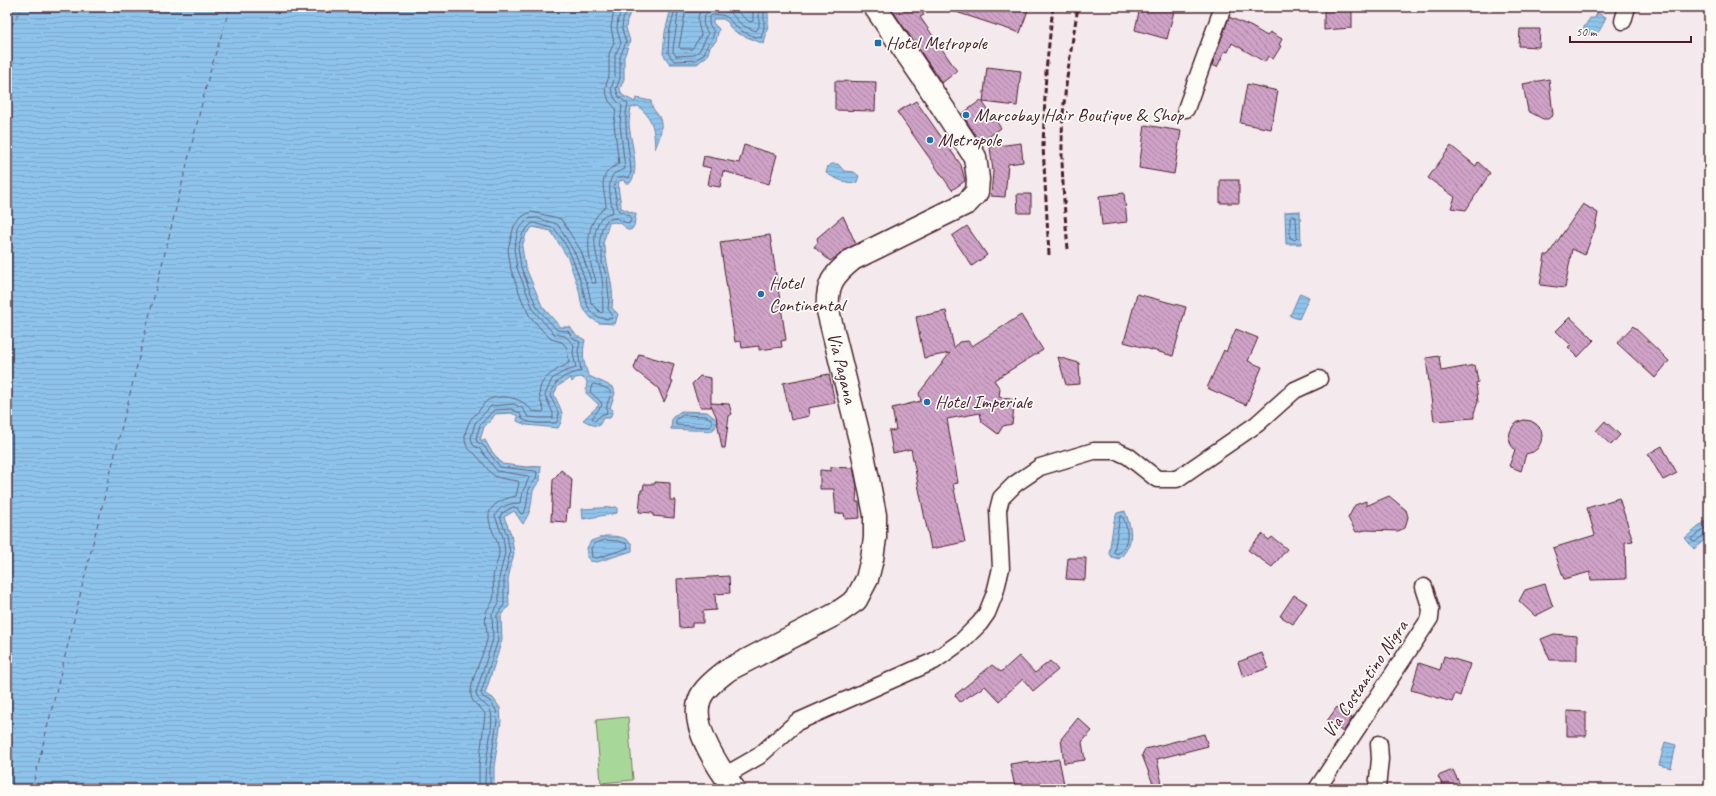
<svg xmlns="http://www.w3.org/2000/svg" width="1716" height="796" font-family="Caveat,sans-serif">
	<defs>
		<pattern id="water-rules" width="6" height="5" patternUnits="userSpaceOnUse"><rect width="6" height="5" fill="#8ec4ec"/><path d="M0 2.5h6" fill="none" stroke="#7ca8cb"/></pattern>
		<pattern id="building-back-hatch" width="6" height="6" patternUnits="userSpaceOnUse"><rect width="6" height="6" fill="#cfa3c7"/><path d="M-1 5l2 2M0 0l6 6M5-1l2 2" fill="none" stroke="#aa84a2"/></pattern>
	</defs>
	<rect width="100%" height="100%" fill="#f4eaed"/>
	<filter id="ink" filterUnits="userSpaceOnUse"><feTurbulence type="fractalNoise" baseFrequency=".025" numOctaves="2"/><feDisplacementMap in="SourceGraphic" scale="8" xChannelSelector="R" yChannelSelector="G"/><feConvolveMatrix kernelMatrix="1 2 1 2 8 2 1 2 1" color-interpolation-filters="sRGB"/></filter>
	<g filter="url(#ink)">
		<!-- pitch -->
		<polygon fill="#a8d899" stroke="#797c62" points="628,717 633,780 601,783 596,720"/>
		<!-- water -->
		<g fill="url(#water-rules)" stroke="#73829f">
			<path d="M7,7H637L631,11L627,20L626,28L630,41L624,57V79L620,89L622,95L635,102L636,98L651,101C652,108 654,110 658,115C665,126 659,139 655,149C654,130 654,119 638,106L631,108C630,113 629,119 629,124C630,140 641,170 630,183H625L624,180L619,181C617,190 621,199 621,208L636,214L634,226L631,230H627C623,223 617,221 609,223L603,244L604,247H605C606,268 615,286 612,308L618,314L615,324L599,323L591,318L582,307L579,290L568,258L551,231L533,227L526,234L522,247L525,266L542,306L560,327H570L576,335L585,340C582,353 583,364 589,376L613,387L615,393L610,408L613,410L610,418H603L599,426L593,425L583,420L599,405L586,393L587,381L581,377L575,378L572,382L571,378L558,386L554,394C559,408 567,413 558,428L526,425L517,421L518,416L511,413L495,414L492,419L484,427L480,440H485L490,449L502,464L527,467L541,466L540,481C529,492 534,496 530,510C529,514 525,520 523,524L514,511L504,517L511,534L514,553L508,579L509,606L501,615L502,640L485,694L493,698L500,708L501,721L494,767V789H7Z"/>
			<path d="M660,7H767C770,19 767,32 764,44L737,33L729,26V23L723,19H713V23L719,29L716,41L710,47L707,56L697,64H670L663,54L665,32L670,12Z"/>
			<path d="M1597,13L1606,17C1599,32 1599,39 1581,32L1590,18H1595Z"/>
			<path d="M832,164H838L844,171L854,172L859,176L857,182C848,185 834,178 826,173L828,166Z"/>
			<polygon points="1300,211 1301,244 1286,244 1285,212"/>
			<polygon points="1300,293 1309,297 1299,319 1290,316"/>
			<polygon points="681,411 707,412 717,420 715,428 711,431 671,429 672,418"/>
			<polygon points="617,507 617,513 583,519 582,509"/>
			<path d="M1125,511C1132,530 1135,543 1119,559L1112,557L1109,553L1114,521L1117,513Z"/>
			<polygon points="1707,520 1709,523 1709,536 1694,549 1685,538"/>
			<path d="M605,536C615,536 625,536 632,544V551L597,562L590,561L587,557V548L591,541Z"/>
			<polygon points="1665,742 1676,745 1671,768 1659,765"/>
		</g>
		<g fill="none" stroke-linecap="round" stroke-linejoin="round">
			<!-- shore -->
			<g stroke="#656178" stroke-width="1">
				<path d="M669,7L674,13L669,33L668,53L674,61L696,60L704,54L707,46L712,39L714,32L709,24V18L712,15C725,14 727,16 734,25C739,31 754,37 761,38L764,28V7"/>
				<path d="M677,7C680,14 673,42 673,52L676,56L694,55L700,50L708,34C707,31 705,28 704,26C700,12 715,6 726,11C733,13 735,19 740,23C744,27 751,29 756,31L759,27V7"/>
				<path d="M684,7L685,14L679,47L681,49H692L701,35C699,25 694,16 704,7"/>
				<path d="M732,7C740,12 743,19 751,22L753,21V7"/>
				<polygon points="1292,215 1296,217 1297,238 1295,240 1290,238 1290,217"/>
				<path d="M594,384C624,392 604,395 607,413L601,415L595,421L592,418L602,405L601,402L590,392L592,385Z"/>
				<polygon points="683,415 706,416 712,420 712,425 709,427 676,425 676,420"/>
				<path d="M1122,516C1129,527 1130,547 1117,554L1114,552L1120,517Z"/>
				<polyline points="1709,525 1692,538 1691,540 1695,542 1705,534 1709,533"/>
				<polygon points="605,540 618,541 627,544 628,548 597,558 592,557 591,549 594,544"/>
				<path d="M479,789V766L485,714C481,706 472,705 471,695C469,683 484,654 487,640C488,631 484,622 486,613C487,607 492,605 493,600C495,594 493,585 493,579C493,570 499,561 499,552C499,538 485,524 490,511C494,502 507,498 516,496L519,483L518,481C487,477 495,476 476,455C472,451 468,450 466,444C463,437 467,424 472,418C474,415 478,413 480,409C483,406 484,402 488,400C503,393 523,398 532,411L543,412L544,410C531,382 548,375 569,363L567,348L562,342L551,339L541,329L529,315L522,300L511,270L508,249L514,226L523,216L531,212L554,217L561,219L581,251L592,283H596C596,277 592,271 591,265C587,242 586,222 606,207C606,195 598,181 609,170C612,167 616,166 619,164L614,124L616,109L609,101L605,89L609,76V54L614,43L611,27L613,16L617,7"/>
				<path d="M485,789C485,781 485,772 486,764C487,751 494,723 491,712C488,703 477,703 476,693L493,639L492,614L499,603V578L505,553L503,537L495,516C499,505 512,503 521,503L523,491L529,478L528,476L497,471L480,449L473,445L471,438L475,423L491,406L514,404L523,409L528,417L540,418H553V413L545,395L552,379L563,372L576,368L573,353L574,345L565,336L554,334L534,311L517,268L514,249L518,230L528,219L536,218L554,223L558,225L576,255L588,288L591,303L601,313L603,312C602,301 604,289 602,278C598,259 588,235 602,217C605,214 610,214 613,212C611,203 606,180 614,174C617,171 622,171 625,169L620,124L622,106L615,99L611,89L615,77V55L621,43L617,29L618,19L623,7"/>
				<path d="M490,789V767L497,721L496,710L490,701L483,697L481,693L498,640L497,615L504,605V579L510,553L507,535L500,517L502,513L513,507L517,508L521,514L524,513C530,500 524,491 536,479L537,472L535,471L500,467L483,445L477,442L476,438L480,425L494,410L511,409L520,413L522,419C533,425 545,423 556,423C563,414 553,404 550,395L556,383L565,376L581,371L578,351L580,342L573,338L568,331L557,330L538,309L532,296L521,267L518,247L523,233L531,224L534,223L555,229C561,238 568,247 572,258C576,268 580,279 583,290C588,308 589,319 611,319L613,316L608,309L609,298L607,277L602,263V251L599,245L602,228L607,220L616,218L629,224L631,220V217L618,210L614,188L617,178L623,176L629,178L631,172C630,152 622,121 628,104L619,97L616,89L620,78V57L626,42L622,29L623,19L630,7"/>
			</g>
			<!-- ferry -->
			<g stroke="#5e5165" stroke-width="1" stroke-dasharray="5 4" stroke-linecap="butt">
				<polyline points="7,34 22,7"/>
				<polyline points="32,789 209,75 230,7"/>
			</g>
		</g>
		<!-- building -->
		<g fill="url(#building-back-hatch)" stroke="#4a1f2b">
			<polygon points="890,7 918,7 924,15 920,17 957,71 942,83"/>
			<polygon points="948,7 1020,7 1028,10 1020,33 947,9"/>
			<polygon points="1140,7 1175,7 1167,39 1135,30"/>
			<polygon points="1324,7 1348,7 1348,10 1352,10 1352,28 1324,30"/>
			<polygon points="1229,17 1252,27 1267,36 1270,32 1282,39 1279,45 1281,46 1273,59 1268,56 1265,62 1232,43 1228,52 1225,51 1217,67 1212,65"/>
			<polygon points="1520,29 1540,29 1539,47 1519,46"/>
			<polygon points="987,67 1021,71 1017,106 983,102"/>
			<polygon points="1549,79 1553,115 1548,119 1543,119 1528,111 1523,84"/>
			<polygon points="835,81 876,82 875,111 835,110"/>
			<polygon points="1247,84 1278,91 1271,129 1240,123"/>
			<polygon points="981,100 1001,128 983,141 979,141 962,114"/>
			<polygon points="916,101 961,165 965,181 952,190 897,112"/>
			<polygon points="1145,125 1181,131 1174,174 1139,168"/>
			<polygon points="1021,143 1023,162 1008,164 1005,197 991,196 993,171 990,147"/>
			<polygon points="744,145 777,155 769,184 723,171 720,187 708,185 711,168 702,166 704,156 739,163"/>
			<polygon points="1451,146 1476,166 1478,162 1490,173 1466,210 1451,208 1455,197 1428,178"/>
			<rect x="1220" y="180" width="19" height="23"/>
			<polygon points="1124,193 1127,222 1102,225 1099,196"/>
			<polygon points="1017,194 1031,194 1031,213 1018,213"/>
			<polygon points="1583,204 1598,213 1595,228 1585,255 1572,249 1565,288 1540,285 1545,255 1548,255"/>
			<polygon points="843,216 856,244 830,261 814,247 818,242 817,238"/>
			<polygon points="967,226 987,255 972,266 952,236"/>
			<polygon points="770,235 786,340 781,341 782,347 759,350 759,346 742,348 741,341 735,342 720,242"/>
			<polygon points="1137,294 1186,307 1173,356 1124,342"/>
			<polygon points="946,311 954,348 959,342 968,341 972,346 1021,315 1043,350 994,380 1000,389 999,397 1015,400 1012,424 1003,426 998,434 982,422 980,413 947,419 958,483 953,484 965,542 931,549 911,449 893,453 889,431 896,430 892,408 921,401 919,393 950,353 924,358 916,317"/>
			<polygon points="1570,317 1594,340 1578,357 1568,347 1571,345 1556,331"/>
			<polygon points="1633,326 1669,361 1655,378 1617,343"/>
			<polygon points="1236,329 1258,338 1248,361 1262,367 1246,405 1207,388 1224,350 1226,352"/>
			<polygon points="639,354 674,364 670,380 673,382 664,402 658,388 636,371 634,368"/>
			<polygon points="1439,356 1441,371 1475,365 1478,382 1476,383 1478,402 1474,413 1474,418 1434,421 1426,358"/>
			<polygon points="1058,357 1079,363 1080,384 1066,385"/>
			<polygon points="829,374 835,403 808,408 809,416 791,420 783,383"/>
			<polygon points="700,376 711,378 711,403 729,404 732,414 729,416 725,448 722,448 716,416 711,405 711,407 700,407 692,384"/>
			<polygon points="1524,420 1531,421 1536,424 1541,429 1542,436 1541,442 1538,448 1533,452 1526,454 1521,471 1509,466 1515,450 1511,445 1509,438 1510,432 1513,426 1518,422"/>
			<polygon points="1605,421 1620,435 1611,445 1596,431"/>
			<polygon points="1662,446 1677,473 1663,480 1648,454"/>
			<polygon points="831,467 853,468 857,486 856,502 859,502 860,518 845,519 844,513 836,514 834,489 820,489 820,470 831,471"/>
			<polygon points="561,470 572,479 570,509 567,509 566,522 551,521 553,480"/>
			<polygon points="655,482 670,483 670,500 675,500 674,518 653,516 653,513 639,512 641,490 643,490 644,484 655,484"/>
			<polygon points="1389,496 1406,510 1408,517 1405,528 1398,531 1366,530 1356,532 1348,518 1355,505 1366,501 1366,506"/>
			<polygon points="1619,498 1633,541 1625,542 1626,579 1591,580 1590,572 1564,579 1553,548 1595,535 1587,508"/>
			<polygon points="1262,534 1269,540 1272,537 1287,549 1272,567 1248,550"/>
			<polygon points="1068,558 1086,558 1085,580 1066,579"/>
			<polygon points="729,576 730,593 715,594 716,610 703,611 703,623 692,623 692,627 679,628 677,579"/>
			<polygon points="1545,584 1553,607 1535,616 1519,601 1525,590"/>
			<polygon points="1294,595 1307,603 1293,624 1280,616"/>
			<polygon points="1554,634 1577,636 1577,660 1550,660 1541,639"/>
			<polygon points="1262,653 1268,668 1243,677 1238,662"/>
			<polygon points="1019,656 1035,673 1050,661 1058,670 1033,691 1023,679 999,701 985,686 960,702 955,695 992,665 1001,672"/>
			<polygon points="1444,656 1470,664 1460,696 1455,694 1452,702 1411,690 1419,663 1440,670"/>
			<polygon points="1337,707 1352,718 1343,732 1327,721"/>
			<polygon points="1567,711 1586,712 1586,736 1567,736"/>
			<polygon points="1078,718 1092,731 1082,742 1085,760 1064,763 1061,739"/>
			<polygon points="1204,734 1208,746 1157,759 1163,789 1155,789 1142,755 1145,749"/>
			<polygon points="1059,759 1065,789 1017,789 1017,787 1015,787 1010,764 1029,761 1029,764"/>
			<polygon points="1453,770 1462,789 1444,789 1438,776"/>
		</g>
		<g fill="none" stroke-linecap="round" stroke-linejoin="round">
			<!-- street casing -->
			<g stroke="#4a1f2b" stroke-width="19">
				<g id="street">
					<polyline points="1623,21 1627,7"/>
					<polyline points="1186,109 1223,7"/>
					<polyline points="724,776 759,756 797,722 934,661 962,641 980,623 987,613 995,593 1001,568 998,510 1001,498 1015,484 1040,467 1094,451 1117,451 1128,456 1157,479 1177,479 1257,424 1295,390 1319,379"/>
					<polyline points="1317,789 1430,618 1431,609 1424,587"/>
					<polyline points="1377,789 1380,759 1379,744"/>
				</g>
			</g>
			<!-- secondary casing -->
			<g stroke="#4a1f2b" stroke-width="25">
				<path id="secondary" d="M734,789C718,767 685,720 703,693C709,684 719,677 728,670L836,614L856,600L867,579L872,559L875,538V515L861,444L828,311C826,284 833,275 853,259L967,203L977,192L978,179L975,157L924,79L875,7"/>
			</g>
			<!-- street -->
			<use href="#street" stroke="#fdfcf7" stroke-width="16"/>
			<!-- secondary -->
			<use href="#secondary" stroke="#fdfcf7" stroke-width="22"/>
			<!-- rail -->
			<g stroke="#4a1f2b" stroke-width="3" stroke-dasharray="6 3" stroke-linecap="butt">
				<path d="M1068,249C1064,204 1060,160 1063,115C1066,79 1072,43 1078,7"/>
				<polyline points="1049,255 1043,146 1046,71 1053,7"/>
			</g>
		</g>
	</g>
	<!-- markers -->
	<g fill="#1f6fb2" stroke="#fdfcf7" stroke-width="1.5">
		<rect x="874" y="39" width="8" height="8" rx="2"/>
		<circle cx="966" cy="115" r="4"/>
		<circle cx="930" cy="140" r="4"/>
		<circle cx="761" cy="294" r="4"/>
		<circle cx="927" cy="402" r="4"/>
	</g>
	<g text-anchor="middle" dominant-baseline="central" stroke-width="3.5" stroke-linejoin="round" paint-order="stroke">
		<!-- poi labels -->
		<g font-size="19" fill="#4a1f2b" stroke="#fdfcf7" text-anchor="start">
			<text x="886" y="43">Hotel Metropole</text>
			<text x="974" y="115">Marcobay Hair Boutique &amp; Shop</text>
			<text x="938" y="140">Metropole</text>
			<text x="769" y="283">Hotel<tspan x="769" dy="22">Continental</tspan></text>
			<text x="935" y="402">Hotel Imperiale</text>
		</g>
		<!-- street labels -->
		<g font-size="19" fill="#4a1f2b" stroke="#fdfcf7">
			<text transform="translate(842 368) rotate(76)">Via Pagana</text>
			<text transform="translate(1365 679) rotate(-56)">Via Costantino Nigra</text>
		</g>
	</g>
	<!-- margin -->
	<rect width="1716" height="796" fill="none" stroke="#fdfcf7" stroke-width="24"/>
	<rect x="12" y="12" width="1692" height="772" fill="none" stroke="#4a1f2b" stroke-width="1.5" filter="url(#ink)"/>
	<!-- scale -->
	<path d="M1570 36v6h121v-6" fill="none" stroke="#4a1f2b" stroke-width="2"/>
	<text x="1576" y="36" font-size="12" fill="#4a1f2b" stroke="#fdfcf7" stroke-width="3" paint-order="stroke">50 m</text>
</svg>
